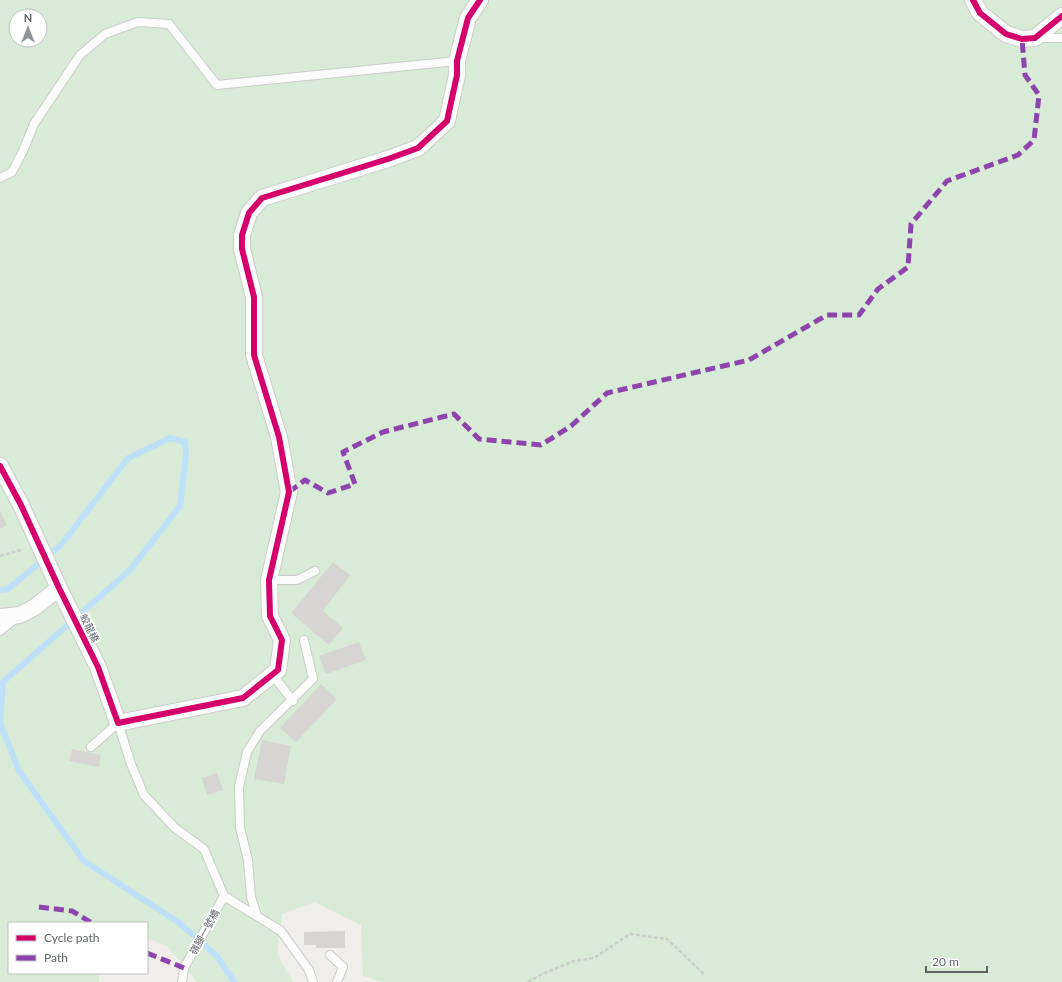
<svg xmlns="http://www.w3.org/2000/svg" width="1062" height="982" font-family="Lato,'Noto Sans TC',sans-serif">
	<rect width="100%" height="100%" fill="#efeeea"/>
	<!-- green -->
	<path fill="#d8ebd6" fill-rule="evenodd" d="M0,0H1062V982H382L363,976L361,925L315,902L282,914L277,954L293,982H197L167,946L147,938V923H9V973H99V982H0ZM16,16H40V40H16Z"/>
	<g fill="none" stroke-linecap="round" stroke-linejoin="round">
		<!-- stream -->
		<polyline stroke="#bfe0f9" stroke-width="6" points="0,590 8,589 61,545 128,458 170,438 185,442 186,454 180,506 130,570 3,682 0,723 19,771 84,861 178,922 217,956 234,982"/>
	</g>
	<!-- building -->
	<g fill="#d6d5d3">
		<polygon points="0,511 7,525 0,529"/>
		<polygon points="333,562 350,575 323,611 343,628 329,645 291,613"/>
		<polygon points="359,642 366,660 326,674 319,656"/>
		<polygon points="321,684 337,699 296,742 280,728"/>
		<polygon points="262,740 291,746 284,784 254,779"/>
		<polygon points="72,749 101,755 99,767 69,761"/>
		<polygon points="217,773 223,790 207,795 202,778"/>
		<polygon points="345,931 345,948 316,948 316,945 304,945 304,932"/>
	</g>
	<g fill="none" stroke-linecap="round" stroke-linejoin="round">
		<!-- service casing -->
		<g stroke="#cbcccc" stroke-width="10">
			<g id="service">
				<polyline points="1038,38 1062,38"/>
				<polyline points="0,178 12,172 23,151 34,124 80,55 105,34 138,22 169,24 217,85 457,61"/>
				<polyline points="269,580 297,580 315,571"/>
				<polyline points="0,631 16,618"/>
				<polyline points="272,674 293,701"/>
				<polyline points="91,747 118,723 131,764 144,795 175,828 204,849 224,896 281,931 309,970 313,982"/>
				<polyline points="257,916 251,897 248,860 240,828 239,787 247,752 260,731 313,679 304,640"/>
				<polyline points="330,955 343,967 337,982"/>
				<polyline points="182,982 184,968 224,896"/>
			</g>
		</g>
		<!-- minor casing -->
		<g stroke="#cbcccc" stroke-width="18">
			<g id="minor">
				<polyline points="973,0 980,13 1006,34 1022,39 1035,38 1062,16"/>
				<polyline points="0,466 21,505 59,588 98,667 118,723 243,698 278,670 282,640 270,616 269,580 289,492 279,437 254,355 254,297 242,249 242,235 249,213 262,198 388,159 418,148 447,121 457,75 457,61 468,18 480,0"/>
				<polyline points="0,617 20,615 35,607 59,588"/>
			</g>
		</g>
		<!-- path -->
		<g stroke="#cacfcc" stroke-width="2.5" stroke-dasharray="4 2" stroke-linecap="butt">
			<polyline points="0,556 21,550"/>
			<polyline points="528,982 542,974 574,961 594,958 630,934 667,939 705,975"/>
		</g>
		<!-- service -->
		<use href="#service" stroke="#fdfcfc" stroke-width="8"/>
		<!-- minor -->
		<use href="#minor" stroke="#fdfcfc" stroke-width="16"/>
		<!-- quiet -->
		<g stroke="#8e44ad" stroke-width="5" stroke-dasharray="10 5" stroke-linecap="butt">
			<polyline points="289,492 305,480 328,493 355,484 343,452 383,432 454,414 479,439 541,445 571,426 607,393 749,360 827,315 859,315 878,289 908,267 911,224 947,181 1018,155 1034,140 1039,95 1025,75 1022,39"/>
			<polyline points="39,907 72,911 92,923"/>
			<polyline points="147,953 184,968"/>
		</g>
		<!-- cycleway casing -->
		<g stroke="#fff" stroke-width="8">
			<g id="cycleway">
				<polyline points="973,0 980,13 1006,34 1022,39 1035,38 1062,16"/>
				<polyline points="0,466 21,505 59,588 98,667 118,723 243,698 278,670 282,640 270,616 269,580 289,492 279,437 254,355 254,297 242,249 242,235 249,213 262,198 388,159 418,148 447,121 457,75 457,61 468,18 480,0"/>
			</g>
		</g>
		<!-- cycleway -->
		<use href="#cycleway" stroke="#d6006c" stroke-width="6"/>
	</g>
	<g text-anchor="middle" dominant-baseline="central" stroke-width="3.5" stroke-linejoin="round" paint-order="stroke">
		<!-- street labels -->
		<g font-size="10" fill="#5f6368" stroke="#fff">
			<text transform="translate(90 628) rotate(64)">蛟龍橋</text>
			<text transform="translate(204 932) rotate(-61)">嶺腳一號橋</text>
		</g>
	</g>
	<!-- legend -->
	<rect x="8" y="922" width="140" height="52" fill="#ffffff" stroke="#bfc1c3"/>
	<rect x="16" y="935" width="20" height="6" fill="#d6006c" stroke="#bfc1c3"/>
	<text x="44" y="942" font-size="12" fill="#5f6368">Cycle path</text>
	<rect x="16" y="955" width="20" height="6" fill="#8e44ad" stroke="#bfc1c3"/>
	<text x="44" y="962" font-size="12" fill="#5f6368">Path</text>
	<!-- north arrow -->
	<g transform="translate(28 28)"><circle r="19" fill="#ffffff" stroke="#bfc1c3"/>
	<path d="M0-3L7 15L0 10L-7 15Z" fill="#919496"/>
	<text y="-6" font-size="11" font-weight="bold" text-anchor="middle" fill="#5f6368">N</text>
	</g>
	<!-- scale -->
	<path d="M926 966v6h61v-6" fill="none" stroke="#5f6368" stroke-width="2"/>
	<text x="932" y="966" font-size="12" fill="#5f6368" stroke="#ffffff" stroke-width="3" paint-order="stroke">20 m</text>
</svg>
